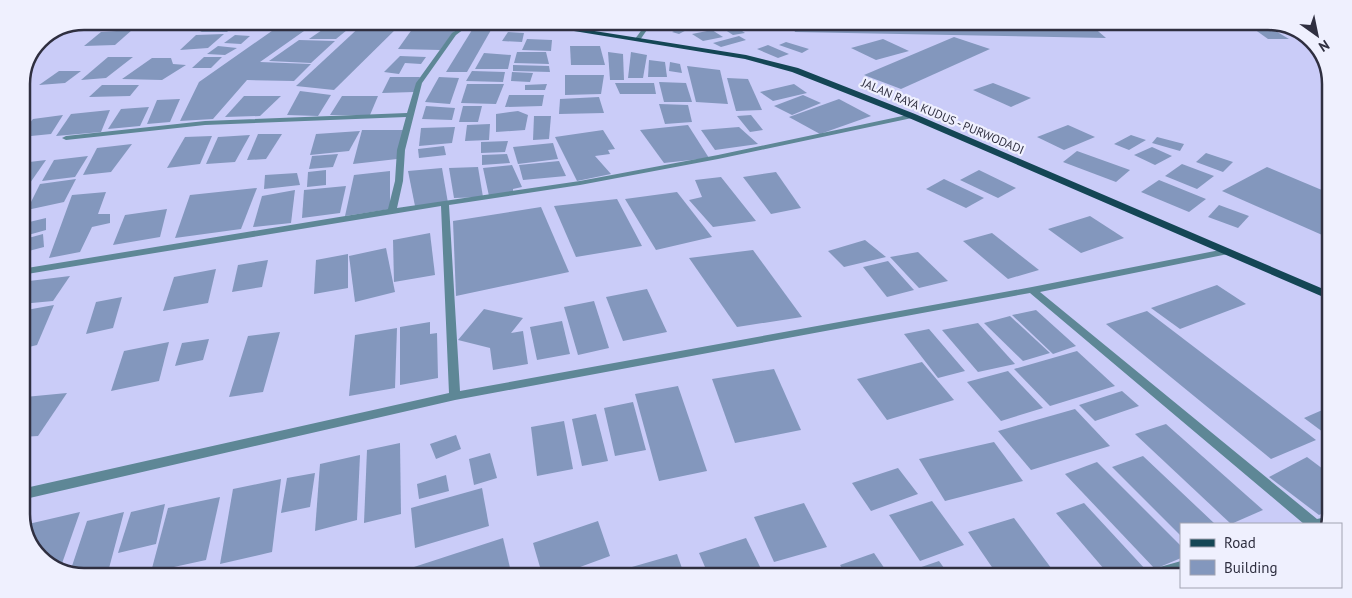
<svg xmlns="http://www.w3.org/2000/svg" width="1352" height="598" font-family="'PT Sans',sans-serif">
	<rect width="100%" height="100%" fill="#caccf8"/>
	<!-- building -->
	<g fill="#8397bd">
		<polygon points="98,21 140,21 136,25 91,27"/>
		<polygon points="185,22 212,22 180,24"/>
		<polygon points="238,22 227,32 200,32 216,23"/>
		<polygon points="284,22 317,22 311,27 281,24"/>
		<polygon points="329,22 354,22 346,29 321,29"/>
		<polygon points="365,22 402,23 334,90 296,86"/>
		<polygon points="661,24 675,24 662,31 652,29"/>
		<polygon points="688,24 696,25 679,34 672,32"/>
		<polygon points="716,24 732,24 745,33 733,35"/>
		<polygon points="749,24 775,24 779,30 753,31"/>
		<polygon points="792,24 1091,25 1106,38 795,32"/>
		<polygon points="279,26 304,31 260,62 311,64 294,81 247,80 213,119 180,121 199,82"/>
		<polygon points="413,28 456,29 440,50 398,49"/>
		<polygon points="1254,29 1274,30 1289,39 1268,39"/>
		<polygon points="132,30 115,45 84,46 101,32"/>
		<polygon points="322,30 347,30 336,39 309,39"/>
		<polygon points="472,30 491,30 467,72 446,72"/>
		<polygon points="712,30 723,37 703,41 692,34"/>
		<polygon points="508,32 524,33 522,42 502,41"/>
		<polygon points="224,34 208,48 180,50 196,35"/>
		<polygon points="235,35 250,36 241,44 224,43"/>
		<polygon points="739,36 746,40 721,47 713,43"/>
		<polygon points="954,37 990,49 901,89 864,75"/>
		<polygon points="527,39 552,40 551,51 522,50"/>
		<polygon points="883,39 909,51 876,60 851,48"/>
		<polygon points="299,40 335,41 311,63 269,61"/>
		<polygon points="786,42 809,49 802,53 779,45"/>
		<polygon points="768,45 789,54 778,58 757,49"/>
		<polygon points="218,46 237,48 225,55 207,54"/>
		<polygon points="570,46 600,46 605,65 571,65"/>
		<polygon points="517,52 546,52 549,64 514,63"/>
		<polygon points="608,52 623,54 624,80 610,80"/>
		<polygon points="631,52 647,55 643,78 628,78"/>
		<polygon points="484,53 511,55 508,69 475,69"/>
		<polygon points="400,56 426,57 421,64 405,63 399,74 384,72"/>
		<polygon points="108,57 133,57 106,78 81,80"/>
		<polygon points="204,57 222,57 211,68 192,68"/>
		<polygon points="152,58 171,58 173,64 186,65 162,80 122,79"/>
		<polygon points="649,60 665,62 667,77 648,77"/>
		<polygon points="670,62 680,64 682,73 669,71"/>
		<polygon points="513,65 549,66 550,72 513,71"/>
		<polygon points="687,66 720,70 728,104 696,102"/>
		<polygon points="59,71 81,71 65,83 39,85"/>
		<polygon points="472,71 505,72 503,82 466,81"/>
		<polygon points="512,72 533,73 530,82 511,81"/>
		<polygon points="565,75 604,75 601,94 565,95"/>
		<polygon points="390,77 420,77 414,92 382,93"/>
		<polygon points="439,77 459,78 450,104 425,102"/>
		<polygon points="727,78 748,79 762,110 736,111"/>
		<polygon points="659,82 686,83 692,102 664,102"/>
		<polygon points="615,83 654,83 656,94 620,94"/>
		<polygon points="993,83 1031,98 1011,107 973,90"/>
		<polygon points="467,84 504,84 496,104 461,103"/>
		<polygon points="547,84 545,90 525,90 525,85"/>
		<polygon points="794,84 807,93 773,101 760,92"/>
		<polygon points="102,85 139,85 130,96 89,97"/>
		<polygon points="300,91 331,95 318,116 287,115"/>
		<polygon points="509,95 544,95 542,106 505,107"/>
		<polygon points="803,95 821,103 792,115 774,106"/>
		<polygon points="244,96 281,96 260,116 225,117"/>
		<polygon points="342,96 378,96 370,115 330,115"/>
		<polygon points="599,97 604,113 559,114 560,99"/>
		<polygon points="180,99 170,122 147,124 157,100"/>
		<polygon points="839,99 871,116 820,134 789,117"/>
		<polygon points="659,104 688,105 692,122 665,124"/>
		<polygon points="426,106 455,108 452,120 422,119"/>
		<polygon points="463,106 482,106 478,122 459,122"/>
		<polygon points="149,107 140,126 108,129 121,109"/>
		<polygon points="110,110 101,132 56,136 71,114"/>
		<polygon points="518,111 528,115 525,130 496,132 496,114"/>
		<polygon points="63,115 51,134 21,137 21,134 33,119"/>
		<polygon points="751,115 763,130 750,132 737,116"/>
		<polygon points="534,116 551,116 549,139 533,140"/>
		<polygon points="490,124 489,140 465,141 467,125"/>
		<polygon points="688,125 709,158 664,163 640,130"/>
		<polygon points="1068,125 1095,137 1064,150 1037,137"/>
		<polygon points="455,127 452,143 419,146 421,128"/>
		<polygon points="739,127 758,144 715,150 701,130"/>
		<polygon points="362,130 403,130 397,159 353,164"/>
		<polygon points="603,130 615,149 608,150 610,154 595,156 611,174 577,181 555,137"/>
		<polygon points="360,131 349,151 310,155 316,134"/>
		<polygon points="258,134 282,134 266,159 247,160"/>
		<polygon points="250,135 235,162 206,164 218,137"/>
		<polygon points="1131,135 1146,140 1129,150 1114,144"/>
		<polygon points="212,136 200,164 167,168 185,137"/>
		<polygon points="1157,137 1184,144 1180,151 1152,143"/>
		<polygon points="508,141 505,152 481,153 481,142"/>
		<polygon points="553,143 558,159 518,164 513,147"/>
		<polygon points="132,144 111,172 83,175 97,148"/>
		<polygon points="444,146 446,155 419,158 418,149"/>
		<polygon points="1152,147 1172,156 1155,165 1134,155"/>
		<polygon points="1077,151 1130,170 1116,182 1063,162"/>
		<polygon points="1206,153 1233,162 1223,172 1196,162"/>
		<polygon points="338,154 333,167 309,169 312,156"/>
		<polygon points="507,154 510,163 482,165 482,155"/>
		<polygon points="88,156 75,177 42,181 54,160"/>
		<polygon points="46,160 30,183 21,185 21,163"/>
		<polygon points="559,161 566,176 523,180 519,165"/>
		<polygon points="1182,164 1214,176 1197,189 1165,176"/>
		<polygon points="512,165 522,187 513,189 513,194 489,196 483,168"/>
		<polygon points="478,167 483,197 454,198 449,168"/>
		<polygon points="1267,167 1329,193 1329,238 1222,191"/>
		<polygon points="442,168 448,203 415,206 408,171"/>
		<polygon points="326,170 326,185 307,187 308,172"/>
		<polygon points="979,170 1016,188 998,198 960,180"/>
		<polygon points="390,171 390,209 345,216 354,175"/>
		<polygon points="776,172 801,208 771,214 743,177"/>
		<polygon points="297,173 300,185 264,189 265,175"/>
		<polygon points="721,177 756,221 713,227 689,200 702,197 695,180"/>
		<polygon points="76,179 64,202 27,210 40,184"/>
		<polygon points="944,179 984,198 966,208 926,189"/>
		<polygon points="1159,180 1206,199 1189,212 1141,192"/>
		<polygon points="346,186 340,213 302,218 304,190"/>
		<polygon points="257,188 241,229 175,238 190,195"/>
		<polygon points="295,190 291,223 253,227 262,196"/>
		<polygon points="106,192 98,214 110,214 110,223 92,227 80,252 49,258 72,195"/>
		<polygon points="677,192 712,237 656,250 625,199"/>
		<polygon points="617,199 642,246 576,257 554,206"/>
		<polygon points="1219,205 1249,216 1238,228 1208,217"/>
		<polygon points="541,207 569,272 456,296 453,221"/>
		<polygon points="167,209 160,237 113,245 125,215"/>
		<polygon points="1090,216 1124,238 1081,253 1048,229"/>
		<polygon points="46,218 46,230 21,237 21,224"/>
		<polygon points="430,233 435,275 394,282 393,240"/>
		<polygon points="992,233 1039,270 1008,279 963,241"/>
		<polygon points="43,234 44,247 21,253 21,240"/>
		<polygon points="865,240 886,257 844,267 828,251"/>
		<polygon points="386,248 395,292 355,302 349,256"/>
		<polygon points="753,250 802,317 737,327 689,258"/>
		<polygon points="918,252 948,281 919,288 890,257"/>
		<polygon points="348,254 348,288 314,294 316,260"/>
		<polygon points="268,260 262,287 232,292 238,265"/>
		<polygon points="888,261 914,290 887,297 863,267"/>
		<polygon points="216,269 208,303 163,311 174,277"/>
		<polygon points="70,276 53,301 21,304 21,282"/>
		<polygon points="1217,285 1246,304 1180,329 1151,308"/>
		<polygon points="647,289 667,332 623,341 606,297"/>
		<polygon points="122,297 113,328 86,334 96,302"/>
		<polygon points="594,301 609,348 578,355 564,307"/>
		<polygon points="54,305 37,345 21,349 21,311"/>
		<polygon points="484,309 523,318 511,333 523,331 528,364 493,370 490,348 458,340"/>
		<polygon points="1036,310 1076,346 1053,354 1012,315"/>
		<polygon points="1147,311 1316,440 1271,459 1106,324"/>
		<polygon points="1010,316 1050,353 1023,361 984,323"/>
		<polygon points="562,321 570,354 537,360 530,327"/>
		<polygon points="430,322 430,334 437,333 438,378 400,385 400,327"/>
		<polygon points="978,323 1015,364 978,372 942,330"/>
		<polygon points="397,328 395,388 349,396 355,335"/>
		<polygon points="929,329 965,371 938,378 904,334"/>
		<polygon points="280,332 263,392 229,397 248,336"/>
		<polygon points="209,339 203,360 175,366 182,343"/>
		<polygon points="169,342 159,381 111,391 124,351"/>
		<polygon points="1077,351 1115,386 1050,406 1014,369"/>
		<polygon points="922,362 954,400 887,420 857,379"/>
		<polygon points="774,369 801,430 735,443 712,379"/>
		<polygon points="1008,371 1043,408 1001,421 967,382"/>
		<polygon points="678,386 707,471 659,481 635,394"/>
		<polygon points="1122,391 1139,406 1095,421 1079,405"/>
		<polygon points="67,393 38,436 21,437 21,401 25,397"/>
		<polygon points="633,402 646,450 615,456 604,408"/>
		<polygon points="1327,408 1327,435 1304,418"/>
		<polygon points="1075,409 1110,446 1031,470 998,431"/>
		<polygon points="596,414 608,461 582,466 572,419"/>
		<polygon points="564,421 573,469 537,476 531,427"/>
		<polygon points="1166,424 1263,510 1231,524 1135,434"/>
		<polygon points="456,435 461,449 436,459 430,444"/>
		<polygon points="994,442 1023,481 945,501 919,459"/>
		<polygon points="400,443 401,514 364,523 367,450"/>
		<polygon points="490,453 497,478 474,485 469,459"/>
		<polygon points="360,455 357,520 315,531 320,464"/>
		<polygon points="1143,456 1215,524 1181,524 1181,536 1112,467"/>
		<polygon points="1307,457 1327,472 1326,512 1319,515 1269,477"/>
		<polygon points="1097,462 1181,546 1181,558 1155,569 1065,474"/>
		<polygon points="898,468 918,494 871,511 852,483"/>
		<polygon points="315,473 310,507 281,513 287,478"/>
		<polygon points="446,475 449,491 419,499 417,484"/>
		<polygon points="281,479 272,552 220,564 233,489"/>
		<polygon points="482,488 489,526 415,548 411,508"/>
		<polygon points="220,497 206,560 151,572 168,508"/>
		<polygon points="932,501 964,545 920,561 889,515"/>
		<polygon points="804,503 827,547 774,562 754,517"/>
		<polygon points="1084,503 1146,570 1132,576 1110,576 1056,513"/>
		<polygon points="165,504 156,544 118,553 131,512"/>
		<polygon points="80,512 59,572 32,549 24,525"/>
		<polygon points="124,512 108,572 70,572 87,521"/>
		<polygon points="1014,518 1057,576 998,576 968,532"/>
		<polygon points="598,521 610,556 561,574 542,574 533,543"/>
		<polygon points="503,538 511,572 505,574 415,573 414,567"/>
		<polygon points="746,538 764,575 708,574 699,553"/>
		<polygon points="874,553 889,575 846,575 840,565"/>
		<polygon points="677,554 684,574 618,574 618,571"/>
		<polygon points="939,561 949,575 898,575"/>
	</g>
	<g fill="none" stroke-linecap="round" stroke-linejoin="round">
		<!-- minor -->
		<g fill="#5e8796" fill-rule="evenodd">
			<polygon points="466,23 472,23 456,35 422,83 405,150 403,181 397,208 580,181 718,155 912,114 916,116 912,118 718,159 580,185 449,205 460,391 1032,287 1225,249 1228,250 1230,252 1228,254 1040,292 1317,519 1326,517 1326,524 1304,524 1030,293 455,400 21,500 21,489 449,393 441,206 21,275 21,269 388,209 395,181 397,150 406,117 205,125 66,140 62,138 66,136 205,121 407,113 416,83 452,33"/>
			<polygon points="646,24 651,24 640,40 636,40 635,39"/>
			<polygon points="1181,561 1181,574 1172,576 1144,576 1146,571"/>
		</g>
		<!-- primary -->
		<polygon fill="#144655" fill-rule="evenodd" points="525,23 544,23 746,55 798,68 915,114 1328,291 1328,299 909,118 792,72 745,59"/>
	</g>
	<g text-anchor="middle" dominant-baseline="central" stroke-width="4.5" stroke-linejoin="round" paint-order="stroke">
		<!-- far-street labels -->
		<g font-size="12" fill="#2f2f40" stroke="#eff0fe">
			<text transform="translate(943 116) rotate(23)">JALAN RAYA KUDUS - PURWODADI</text>
		</g>
	</g>
	<!-- crop -->
	<path d="M0 0H1352V598H0ZM84 30H1268A54 54 0 0 1 1322 84V514A54 54 0 0 1 1268 568H84A54 54 0 0 1 30 514V84A54 54 0 0 1 84 30Z" fill="#eff0fe" fill-rule="evenodd"/>
	<path fill="none" stroke="#2f2f40" stroke-width="2.5" d="M84 30H1268A54 54 0 0 1 1322 84V514A54 54 0 0 1 1268 568H84A54 54 0 0 1 30 514V84A54 54 0 0 1 84 30Z"/>
	<!-- legend -->
	<rect x="1180" y="523" width="162" height="65" fill="#eff0fe" stroke="#a2a3b2"/>
	<rect x="1190" y="539" width="25" height="8" fill="#144655" stroke="#a2a3b2"/>
	<text x="1224" y="548" font-size="15" fill="#2f2f40">Road</text>
	<rect x="1190" y="560" width="25" height="15" fill="#8397bd" stroke="#a2a3b2"/>
	<text x="1224" y="573" font-size="15" fill="#2f2f40">Building</text>
	<!-- north arrow -->
	<g transform="translate(1317 35) rotate(147)" stroke="#eff0fe" stroke-width="4" paint-order="stroke">
	<path d="M0-4L9 19L0 12L-9 19Z" fill="#2f2f40"/>
	<text y="-8" font-size="14" font-weight="bold" text-anchor="middle" fill="#2f2f40">N</text>
	</g>
</svg>
